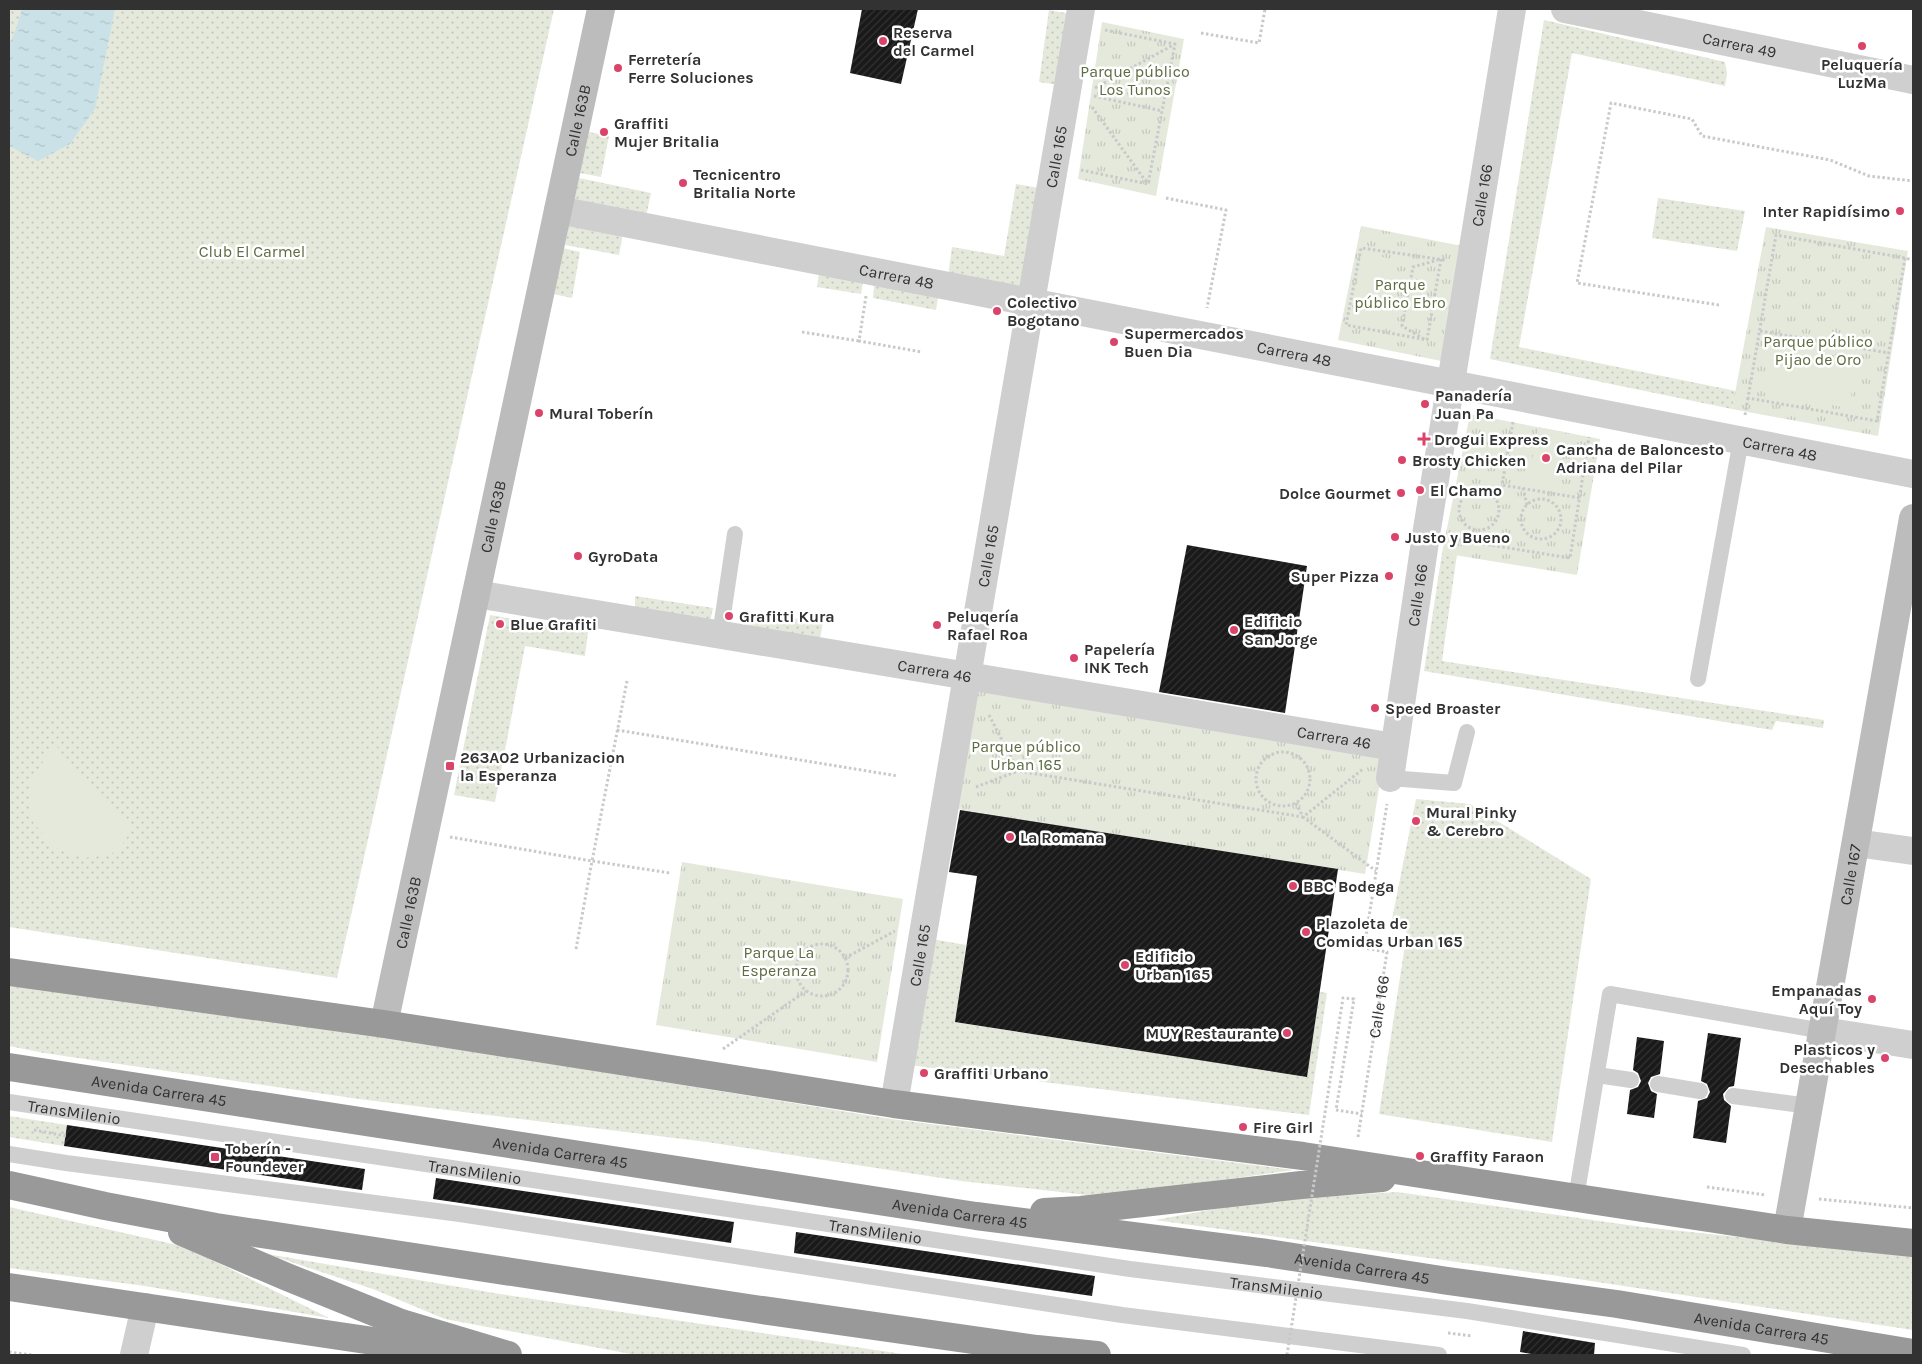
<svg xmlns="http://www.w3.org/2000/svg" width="1922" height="1364" font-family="Karla,sans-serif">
	<defs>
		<pattern id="grass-dots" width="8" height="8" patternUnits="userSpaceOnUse" patternTransform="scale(1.25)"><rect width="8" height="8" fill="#e4e9dc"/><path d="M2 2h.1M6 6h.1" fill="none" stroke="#c4c8bd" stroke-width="1.8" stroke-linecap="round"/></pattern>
		<pattern id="park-tufts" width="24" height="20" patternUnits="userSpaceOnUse" patternTransform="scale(1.25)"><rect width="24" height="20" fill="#e4e9dc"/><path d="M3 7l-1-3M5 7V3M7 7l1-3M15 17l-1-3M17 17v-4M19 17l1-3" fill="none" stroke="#c4c8bd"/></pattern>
		<pattern id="water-ripples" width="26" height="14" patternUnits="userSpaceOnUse" patternTransform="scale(1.25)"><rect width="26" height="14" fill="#cae2e7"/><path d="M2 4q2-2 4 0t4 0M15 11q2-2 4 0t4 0" fill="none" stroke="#aec2c7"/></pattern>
		<pattern id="building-hatch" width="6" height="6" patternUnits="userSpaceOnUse" patternTransform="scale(1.25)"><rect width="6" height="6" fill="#191919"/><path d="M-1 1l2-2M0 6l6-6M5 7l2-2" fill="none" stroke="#323232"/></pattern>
	</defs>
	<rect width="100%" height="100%" fill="#fff"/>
	<!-- grass -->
	<g fill="url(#grass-dots)">
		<polygon points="9,9 554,9 337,978 9,927"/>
		<polygon points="1049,10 1071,14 1059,85 1039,82"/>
		<polygon points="1544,20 1725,62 1727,73 1725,86 1572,53 1519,347 1736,391 1732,409 1490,359"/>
		<polygon points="589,132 609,136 601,177 580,173"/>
		<polygon points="579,178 651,193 645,221 573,207"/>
		<polygon points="1016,184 1045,189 1029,289 948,276 952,247 1004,256"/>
		<polygon points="1658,198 1745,211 1737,251 1652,238"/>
		<polygon points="570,218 624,228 619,255 565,245"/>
		<polygon points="563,248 580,252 572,298 553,294"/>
		<polygon points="820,268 864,276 861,294 817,287"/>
		<polygon points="875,277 939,290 936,310 873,298"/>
		<polygon points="1442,553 1457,554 1442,661 1824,720 1823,728 1776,721 1772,730 1424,671"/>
		<polygon points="635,596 713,608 710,622 635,609"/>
		<polygon points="746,612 823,622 820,639 744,627"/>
		<polygon points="490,615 588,632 585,656 525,646 495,802 454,795"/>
		<polygon points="1416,799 1470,804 1591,879 1552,1142 1379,1114 1407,932 1390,929"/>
		<polygon points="932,939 966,945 955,1022 1306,1077 1320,992 1327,993 1309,1115 909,1065"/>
		<polygon points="9,982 417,1042 891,1119 1294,1170 1133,1192 1087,1195 961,1181 707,1142 359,1099 44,1053 9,1046"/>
		<polygon points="9,1116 67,1125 64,1146 9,1137"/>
		<polygon points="1397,1192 1642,1227 1913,1255 1913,1330 1558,1276 1155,1220 1258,1201"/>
		<polygon points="9,1207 186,1247 329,1318 145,1286 9,1268"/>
		<polygon points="267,1254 500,1294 909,1355 636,1355 445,1319 373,1289"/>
	</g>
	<!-- park -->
	<g fill="url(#park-tufts)">
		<polygon points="1102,22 1184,39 1156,196 1078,179"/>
		<polygon points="1361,226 1462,246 1441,361 1338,340"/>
		<polygon points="1766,227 1908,251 1878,436 1732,409"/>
		<polygon points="1470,414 1600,439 1577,575 1442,553"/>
		<polygon points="972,681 1385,752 1365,874 957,809"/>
		<polygon points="682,862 903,899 877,1062 656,1025"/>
	</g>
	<!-- pitch -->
	<g fill="#e4e9dc">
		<polygon points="1363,253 1396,260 1385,326 1352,320"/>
		<polygon points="1773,345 1857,362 1849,408 1765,394"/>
		<polygon points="1538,427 1564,432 1555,488 1528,485"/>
		<polygon points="55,743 71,769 132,830 117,852 84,858 53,847 29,817 29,784"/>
	</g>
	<!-- water -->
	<polygon fill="url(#water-ripples)" points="22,9 115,9 95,109 70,144 38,161 9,146 9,45 16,29"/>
	<!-- building -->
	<g fill="url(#building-hatch)">
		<polygon points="862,9 918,9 901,84 850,73"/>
		<polygon points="1187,545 1307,566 1285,713 1159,692"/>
		<polygon points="960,810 1338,869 1307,1077 955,1022 977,876 949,872"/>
		<polygon points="1708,1033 1741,1038 1734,1086 1729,1087 1723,1094 1724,1100 1731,1106 1726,1143 1693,1138 1698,1101 1707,1098 1710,1092 1707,1084 1701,1081"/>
		<polygon points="1637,1037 1664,1041 1660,1074 1651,1077 1648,1083 1651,1091 1657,1094 1654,1118 1627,1114 1630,1090 1638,1087 1641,1081 1638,1073 1633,1070"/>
		<polygon points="67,1125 365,1169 362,1190 64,1146"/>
		<polygon points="436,1178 734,1222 731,1243 433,1199"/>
		<polygon points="796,1232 1095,1276 1092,1296 794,1253"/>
		<polygon points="1523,1331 1595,1343 1594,1355 1538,1355 1520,1352"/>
	</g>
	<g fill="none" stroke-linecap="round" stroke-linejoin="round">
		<!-- path -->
		<g stroke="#c9c9c9" stroke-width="3" stroke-dasharray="2.5 2.5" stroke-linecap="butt">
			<polyline points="1201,33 1259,43 1265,9"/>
			<polyline points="1095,88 1175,44"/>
			<polyline points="1094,96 1162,111"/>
			<polyline points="1092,107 1147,183"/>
			<polyline points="1081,170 1148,184 1175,44 1105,30"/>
			<polyline points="1166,198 1226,210 1207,308"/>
			<polyline points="1905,258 1877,421 1748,398 1776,235 1905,258 1913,260"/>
			<polyline points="1441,259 1427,340 1346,325 1361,248 1445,260"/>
			<polyline points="866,296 859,341 922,352"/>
			<polyline points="1719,305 1577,283 1611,103 1692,119 1702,136 1830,160 1869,176 1913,181"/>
			<polyline points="1760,331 1889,353"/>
			<polyline points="802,332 859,341"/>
			<polyline points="1424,339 1402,326 1413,267 1438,260"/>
			<polyline points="1745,415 1748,398"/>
			<polyline points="1513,422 1502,485 1580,498"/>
			<polyline points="1523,488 1527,505"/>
			<circle cx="1479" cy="510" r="20"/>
			<polyline points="1488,492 1502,485"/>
			<circle cx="1541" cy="519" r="20"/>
			<polyline points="1453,539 1570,558 1589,437"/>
			<polyline points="989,715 1018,771 1303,817 1363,769"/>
			<polyline points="617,730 898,776"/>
			<circle cx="1283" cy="779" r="27"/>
			<polyline points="976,787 1018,771"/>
			<polyline points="1296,803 1303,817 1376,871"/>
			<polyline points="450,837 592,861 627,681"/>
			<circle cx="822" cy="970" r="26"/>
			<polyline points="576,949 592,861 670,873"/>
			<polyline points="845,958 895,931"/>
			<polyline points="723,1049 806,991"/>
			<polyline points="1336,1110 1362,1114"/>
			<polyline points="34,1130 66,1136"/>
			<path id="s1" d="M1358,1137L1387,952L1364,948L1387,804"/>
			<polyline points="1707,1187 1766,1195"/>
			<polyline points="1819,1199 1913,1208"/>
			<polyline points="1448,1333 1472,1336"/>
			<polyline points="9,1352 32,1355"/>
		</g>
		<!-- lane -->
		<g stroke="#cfcfcf" stroke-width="16">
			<polyline points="720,635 735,534"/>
			<polyline points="1698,679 1741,440"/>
			<polyline points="1390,778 1454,783 1467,732"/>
			<polyline points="1597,1075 1631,1080"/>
			<polyline points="1658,1084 1700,1091"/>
			<polyline points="1733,1096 1809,1106"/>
			<path id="s2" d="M9,1102L1130,1269L1467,1311L1743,1355"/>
			<polyline points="9,1154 66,1163 460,1214 1122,1315 1439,1355"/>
			<polyline points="1576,1198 1610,994 1823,1031"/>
		</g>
		<!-- street -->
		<g stroke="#cfcfcf" stroke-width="28">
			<path id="s3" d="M1565,9L1913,80"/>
			<path id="s4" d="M558,210L1913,474"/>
			<path id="s5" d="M476,594L1394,747"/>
			<path id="s6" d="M1390,778L1426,535L1512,9"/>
			<polyline points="1856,843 1913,851"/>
			<polyline points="1823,1031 1913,1045"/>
			<path id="s7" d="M894,1104L1081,9"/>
			<polyline points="134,1355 145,1307"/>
		</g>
		<!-- secondary -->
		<g stroke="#bcbcbc" stroke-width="28">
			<path id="s8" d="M384,1024L601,9"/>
			<path id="s9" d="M1787,1230L1913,518"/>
		</g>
		<!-- highway -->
		<g stroke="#999" stroke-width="28">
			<polyline points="9,972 384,1024 894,1104 1303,1156 1787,1230 1913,1243"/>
			<path id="s10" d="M9,1067L976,1216L1267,1253L1448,1281L1617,1304L1913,1353"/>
			<polyline points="9,1185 105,1206 216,1227 755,1309 1037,1349 1097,1355"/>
			<polyline points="1044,1212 1081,1210 1301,1185 1382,1178"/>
			<polyline points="182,1232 287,1277 401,1323 508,1355"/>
			<polyline points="9,1287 468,1355"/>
		</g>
		<!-- path-bridge -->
		<polyline stroke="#c9c9c9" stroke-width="3" stroke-dasharray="2.5 2.5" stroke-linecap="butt" points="1287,1355 1343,998 1354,999 1336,1110"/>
	</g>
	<!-- markers -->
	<g fill="#da446a" stroke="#fff" stroke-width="2">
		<circle cx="883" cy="41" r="5"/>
		<circle cx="1862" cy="46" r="5"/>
		<circle cx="618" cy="68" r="5"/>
		<circle cx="604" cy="132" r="5"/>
		<circle cx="683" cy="183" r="5"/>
		<circle cx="1900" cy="211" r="5"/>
		<circle cx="997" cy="311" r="5"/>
		<circle cx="1114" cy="342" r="5"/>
		<circle cx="1425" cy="404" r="5"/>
		<circle cx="539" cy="413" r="5"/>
		<path d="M1421.5 431.5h5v5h5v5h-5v5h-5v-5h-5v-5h5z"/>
		<circle cx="1546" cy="458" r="5"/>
		<circle cx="1402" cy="460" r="5"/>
		<circle cx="1420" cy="490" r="5"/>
		<circle cx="1401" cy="493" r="5"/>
		<circle cx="1395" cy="537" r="5"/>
		<circle cx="578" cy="556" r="5"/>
		<circle cx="1389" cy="576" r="5"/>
		<circle cx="729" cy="616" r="5"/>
		<circle cx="500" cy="624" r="5"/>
		<circle cx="937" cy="625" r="5"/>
		<circle cx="1234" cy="630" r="5"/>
		<circle cx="1074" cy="658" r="5"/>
		<circle cx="1375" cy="708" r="5"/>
		<rect x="445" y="761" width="10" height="10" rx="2.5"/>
		<circle cx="1416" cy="821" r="5"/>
		<circle cx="1010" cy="837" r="5"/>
		<circle cx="1293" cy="886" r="5"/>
		<circle cx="1306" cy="932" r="5"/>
		<circle cx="1125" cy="965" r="5"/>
		<circle cx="1872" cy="999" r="5"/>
		<circle cx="1287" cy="1033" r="5"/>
		<circle cx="1885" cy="1058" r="5"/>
		<circle cx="924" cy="1073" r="5"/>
		<circle cx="1243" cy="1127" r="5"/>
		<circle cx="1420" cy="1156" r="5"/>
		<rect x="210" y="1152" width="10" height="10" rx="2.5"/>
	</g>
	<g text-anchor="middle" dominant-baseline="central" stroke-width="5" stroke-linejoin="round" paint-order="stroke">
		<!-- poi labels -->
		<g font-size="16" font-weight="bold" fill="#323232" stroke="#fff" text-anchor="start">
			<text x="893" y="32">Reserva<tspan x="893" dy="18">del Carmel</tspan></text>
			<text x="628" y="59">Ferretería<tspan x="628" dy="18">Ferre Soluciones</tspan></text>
			<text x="1862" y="64" text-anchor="middle">Peluquería<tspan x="1862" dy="18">LuzMa</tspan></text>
			<text x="614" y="123">Graffiti<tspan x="614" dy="18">Mujer Britalia</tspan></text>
			<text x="693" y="174">Tecnicentro<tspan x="693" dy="18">Britalia Norte</tspan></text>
			<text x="1890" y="211" text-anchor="end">Inter Rapidísimo</text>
			<text x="1007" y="302">Colectivo<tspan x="1007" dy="18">Bogotano</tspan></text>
			<text x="1124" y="333">Supermercados<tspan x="1124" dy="18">Buen Dia</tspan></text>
			<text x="1435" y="395">Panadería<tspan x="1435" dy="18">Juan Pa</tspan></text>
			<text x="549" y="413">Mural Toberín</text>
			<text x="1434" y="439">Drogui Express</text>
			<text x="1556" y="449">Cancha de Baloncesto<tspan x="1556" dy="18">Adriana del Pilar</tspan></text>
			<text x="1412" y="460">Brosty Chicken</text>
			<text x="1430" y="490">El Chamo</text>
			<text x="1391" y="493" text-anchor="end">Dolce Gourmet</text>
			<text x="1405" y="537">Justo y Bueno</text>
			<text x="588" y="556">GyroData</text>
			<text x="1379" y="576" text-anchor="end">Super Pizza</text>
			<text x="739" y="616">Grafitti Kura</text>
			<text x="947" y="616">Peluqería<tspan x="947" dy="18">Rafael Roa</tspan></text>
			<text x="1244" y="621">Edificio<tspan x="1244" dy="18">San Jorge</tspan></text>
			<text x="510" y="624">Blue Grafiti</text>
			<text x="1084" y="649">Papelería<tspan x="1084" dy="18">INK Tech</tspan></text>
			<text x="1385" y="708">Speed Broaster</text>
			<text x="460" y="757">263A02 Urbanizacion<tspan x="460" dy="18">la Esperanza</tspan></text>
			<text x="1426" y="812">Mural Pinky<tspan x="1426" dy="18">&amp; Cerebro</tspan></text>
			<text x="1020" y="837">La Romana</text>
			<text x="1303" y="886">BBC Bodega</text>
			<text x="1316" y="923">Plazoleta de<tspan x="1316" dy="18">Comidas Urban 165</tspan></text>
			<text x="1135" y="956">Edificio<tspan x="1135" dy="18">Urban 165</tspan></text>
			<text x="1862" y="990" text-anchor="end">Empanadas<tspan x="1862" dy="18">Aquí Toy</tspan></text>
			<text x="1277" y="1033" text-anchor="end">MUY Restaurante</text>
			<text x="1875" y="1049" text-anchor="end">Plasticos y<tspan x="1875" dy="18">Desechables</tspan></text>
			<text x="934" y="1073">Graffiti Urbano</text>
			<text x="1253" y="1127">Fire Girl</text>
			<text x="225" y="1148">Toberín -<tspan x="225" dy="18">Foundever</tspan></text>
			<text x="1430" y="1156">Graffity Faraon</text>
		</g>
		<!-- street labels -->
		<g font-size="16" fill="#323232" stroke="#fff">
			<text stroke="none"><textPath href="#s3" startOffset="178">Carrera 49</textPath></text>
			<text stroke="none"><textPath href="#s8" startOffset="924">Calle 163B</textPath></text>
			<text stroke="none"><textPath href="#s7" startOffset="961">Calle 165</textPath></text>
			<text stroke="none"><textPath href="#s6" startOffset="590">Calle 166</textPath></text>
			<text stroke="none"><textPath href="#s4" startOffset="345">Carrera 48</textPath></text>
			<text stroke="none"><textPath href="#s4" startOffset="750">Carrera 48</textPath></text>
			<text stroke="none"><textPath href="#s4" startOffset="1245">Carrera 48</textPath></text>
			<text stroke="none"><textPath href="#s8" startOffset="519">Calle 163B</textPath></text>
			<text stroke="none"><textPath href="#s7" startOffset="556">Calle 165</textPath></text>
			<text stroke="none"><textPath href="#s6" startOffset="185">Calle 166</textPath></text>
			<text stroke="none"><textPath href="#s5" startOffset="465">Carrera 46</textPath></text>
			<text stroke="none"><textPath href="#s5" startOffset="870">Carrera 46</textPath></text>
			<text stroke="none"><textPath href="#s9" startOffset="361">Calle 167</textPath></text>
			<text stroke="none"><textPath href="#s8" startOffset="114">Calle 163B</textPath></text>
			<text stroke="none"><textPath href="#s7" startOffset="151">Calle 165</textPath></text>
			<text stroke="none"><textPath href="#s1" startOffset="132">Calle 166</textPath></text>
			<text stroke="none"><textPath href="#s10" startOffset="152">Avenida Carrera 45</textPath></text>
			<text stroke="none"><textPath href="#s2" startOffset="66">TransMilenio</textPath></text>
			<text stroke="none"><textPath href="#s10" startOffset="558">Avenida Carrera 45</textPath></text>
			<text stroke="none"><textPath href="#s2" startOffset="471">TransMilenio</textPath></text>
			<text stroke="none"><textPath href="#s10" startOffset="962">Avenida Carrera 45</textPath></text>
			<text stroke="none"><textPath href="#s2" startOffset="876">TransMilenio</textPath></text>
			<text stroke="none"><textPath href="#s10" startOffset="1368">Avenida Carrera 45</textPath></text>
			<text stroke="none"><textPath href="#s2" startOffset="1281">TransMilenio</textPath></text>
			<text stroke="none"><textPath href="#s10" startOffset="1772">Avenida Carrera 45</textPath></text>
		</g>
		<!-- park labels -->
		<g font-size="16" fill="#5d6c42" stroke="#fff">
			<text x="1135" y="71">Parque público<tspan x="1135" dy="18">Los Tunos</tspan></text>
			<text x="252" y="251">Club El Carmel</text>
			<text x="1400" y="284">Parque<tspan x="1400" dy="18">público Ebro</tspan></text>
			<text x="1818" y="341">Parque público<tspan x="1818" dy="18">Pijao de Oro</tspan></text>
			<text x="1026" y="746">Parque público<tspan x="1026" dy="18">Urban 165</tspan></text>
			<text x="779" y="952">Parque La<tspan x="779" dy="18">Esperanza</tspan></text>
		</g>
	</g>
	<!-- border -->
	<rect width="1922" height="1364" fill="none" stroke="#323232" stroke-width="20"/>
</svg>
